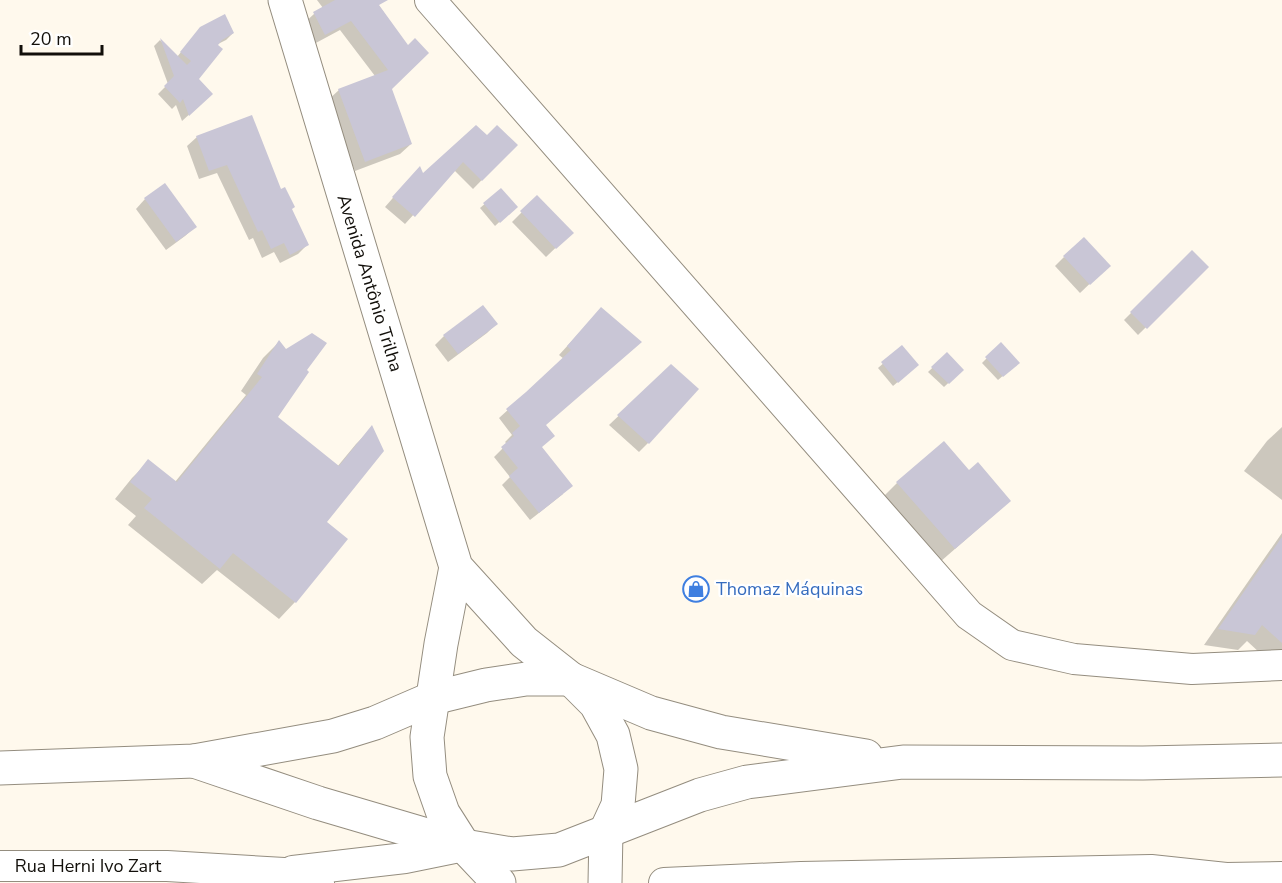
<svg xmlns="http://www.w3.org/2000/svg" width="1282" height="883" font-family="'Nunito Sans',sans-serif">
	<rect width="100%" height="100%" fill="#fff9ed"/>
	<!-- shadow -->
	<g fill="#0003">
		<polygon points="317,0 375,0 408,47 390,89 411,144 400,154 355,171 328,100 339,90 375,76 340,30 314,44 303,24 314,14 323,8"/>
		<polygon points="233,33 226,40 216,45 197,79 204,101 182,121 176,105 172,109 158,94 168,84 154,46 160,40 177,57 194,36"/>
		<polygon points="197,137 280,191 290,209 307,245 298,254 280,263 274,252 262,258 253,238 249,240 217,173 199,179 187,146"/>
		<polygon points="487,138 516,145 473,189 454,170 405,224 385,207 412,176 422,176"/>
		<polygon points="501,190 511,211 495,226 480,208"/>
		<polygon points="537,197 571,233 546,257 512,222"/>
		<polygon points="145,199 195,227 185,236 166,250 136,209"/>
		<polygon points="1192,252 1207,267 1138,335 1124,320"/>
		<polygon points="1064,257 1099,275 1080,293 1055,266"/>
		<polygon points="601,309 544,425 541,448 563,494 530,520 502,485 510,477 494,457 507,444 505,442 512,435 499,418 564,359 559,355"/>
		<polygon points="496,324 487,333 448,362 435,345 444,336"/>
		<polygon points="279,342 305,371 276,418 337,467 356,444 372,428 324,522 295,602 279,619 217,570 202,584 128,525 136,516 115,499 132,478 149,461 175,482 246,395 241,391 263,358"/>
		<polygon points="1001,344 1018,363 998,380 982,363"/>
		<polygon points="902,347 913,369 893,386 878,368"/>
		<polygon points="947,354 962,370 944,387 928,372"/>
		<polygon points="671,366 648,443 639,452 609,425"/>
		<polygon points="1282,427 1282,500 1244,471 1267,441"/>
		<polygon points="969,472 995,514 940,562 883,497 897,483"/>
		<polygon points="1282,533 1282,652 1261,654 1247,641 1238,650 1204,645"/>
	</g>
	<!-- building -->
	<g fill="#c9c6d6">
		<polygon points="335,0 388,0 379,5 408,45 415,38 429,53 392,89 412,144 365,162 338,89 388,70 351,21 325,35 313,12"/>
		<polygon points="225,14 234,33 222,40 218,45 223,49 199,79 213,94 189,116 183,99 180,103 164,86 174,76 160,38 187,65 191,61 180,52 200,27"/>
		<polygon points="252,115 281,189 285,187 295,207 292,209 309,245 290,255 284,243 271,249 262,230 258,232 227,165 209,171 196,136"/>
		<polygon points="476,125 487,135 497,125 518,145 482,181 463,162 415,217 392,197 420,166 423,173"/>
		<polygon points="165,183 197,227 176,242 144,198"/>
		<polygon points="501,188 518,207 500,223 483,203"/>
		<polygon points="537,195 574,233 556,249 520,211"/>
		<polygon points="1084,237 1111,266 1090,285 1063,256"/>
		<polygon points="1192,250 1209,267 1147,329 1130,312"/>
		<polygon points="483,305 498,324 458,354 443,335"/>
		<polygon points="601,307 642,342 546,425 555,436 542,447 573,486 539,513 509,476 518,468 501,447 514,436 512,433 520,426 506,409 526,392 571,350 567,346"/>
		<polygon points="312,333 327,343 307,370 309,372 278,417 339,466 372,425 384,451 327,522 348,539 296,603 233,553 220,569 144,508 152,499 130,482 148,459 177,482 262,377 257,374 279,340 286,349"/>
		<polygon points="1001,342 1020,363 1003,377 985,357"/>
		<polygon points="902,345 919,365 898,383 881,362"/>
		<polygon points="947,352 964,370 949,384 931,367"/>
		<polygon points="671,364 699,389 649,444 617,415"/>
		<polygon points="944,441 969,470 978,462 1011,501 955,549 896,482"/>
		<polygon points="1282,537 1282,643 1262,625 1255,635 1218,629"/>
	</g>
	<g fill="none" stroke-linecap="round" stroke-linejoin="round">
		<!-- street casing -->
		<g stroke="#948d7f" stroke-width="32">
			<g id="street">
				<polyline points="430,0 969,615 1012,645 1074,659 1192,669 1282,665"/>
				<polyline points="0,866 167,866 284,873 319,883"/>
				<polyline points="293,871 405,858 464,846"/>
				<polyline points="664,883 801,877 1151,870 1226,878 1282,877"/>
			</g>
		</g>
		<!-- secondary casing -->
		<g stroke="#948d7f" stroke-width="35">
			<g id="secondary">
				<polyline points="285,0 456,567 524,642 571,679 596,704 613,735 621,769 618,805 606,831 605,883"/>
				<polyline points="456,567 441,644 427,737 430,776 443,813 464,846 499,883"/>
			</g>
		</g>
		<!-- highway casing -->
		<g stroke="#948d7f" stroke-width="35">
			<g id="highway">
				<polyline points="194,761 318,803 464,846 512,854 559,850 700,795 747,782 903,762 1143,763 1282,760"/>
				<polyline points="0,768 194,761 333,736 375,723 433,698 486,685 526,679 571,679 651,713 721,732 866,756"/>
			</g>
		</g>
		<!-- street -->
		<use href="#street" stroke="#fff" stroke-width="30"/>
		<!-- secondary -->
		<use href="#secondary" stroke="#fff" stroke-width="33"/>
		<!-- highway -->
		<use href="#highway" stroke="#fff" stroke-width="33"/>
	</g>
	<!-- icons -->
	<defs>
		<g id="shop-ring" transform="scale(1.35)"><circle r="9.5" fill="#fff" stroke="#3f7fe0" stroke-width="1.5"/><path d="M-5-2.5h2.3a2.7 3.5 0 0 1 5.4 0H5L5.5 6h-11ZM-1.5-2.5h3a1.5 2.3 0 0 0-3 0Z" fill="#3f7fe0"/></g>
	</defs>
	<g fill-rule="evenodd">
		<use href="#shop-ring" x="696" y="589"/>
	</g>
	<g text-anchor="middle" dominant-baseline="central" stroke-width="4.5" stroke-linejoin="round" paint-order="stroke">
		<!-- street labels -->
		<g font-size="18" fill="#120f0a" stroke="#fff">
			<text transform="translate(370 283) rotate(73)">Avenida Antônio Trilha</text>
			<text x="88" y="866">Rua Herni Ivo Zart</text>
		</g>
		<!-- shop labels -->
		<g font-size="18" fill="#366cbe" stroke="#fff" text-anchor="start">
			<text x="716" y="589">Thomaz Máquinas</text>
		</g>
	</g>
	<!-- scale -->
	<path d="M21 45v9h81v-9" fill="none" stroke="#120f0a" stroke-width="3"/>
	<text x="30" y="45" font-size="18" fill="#120f0a" stroke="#ffffff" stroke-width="4.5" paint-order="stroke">20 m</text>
</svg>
